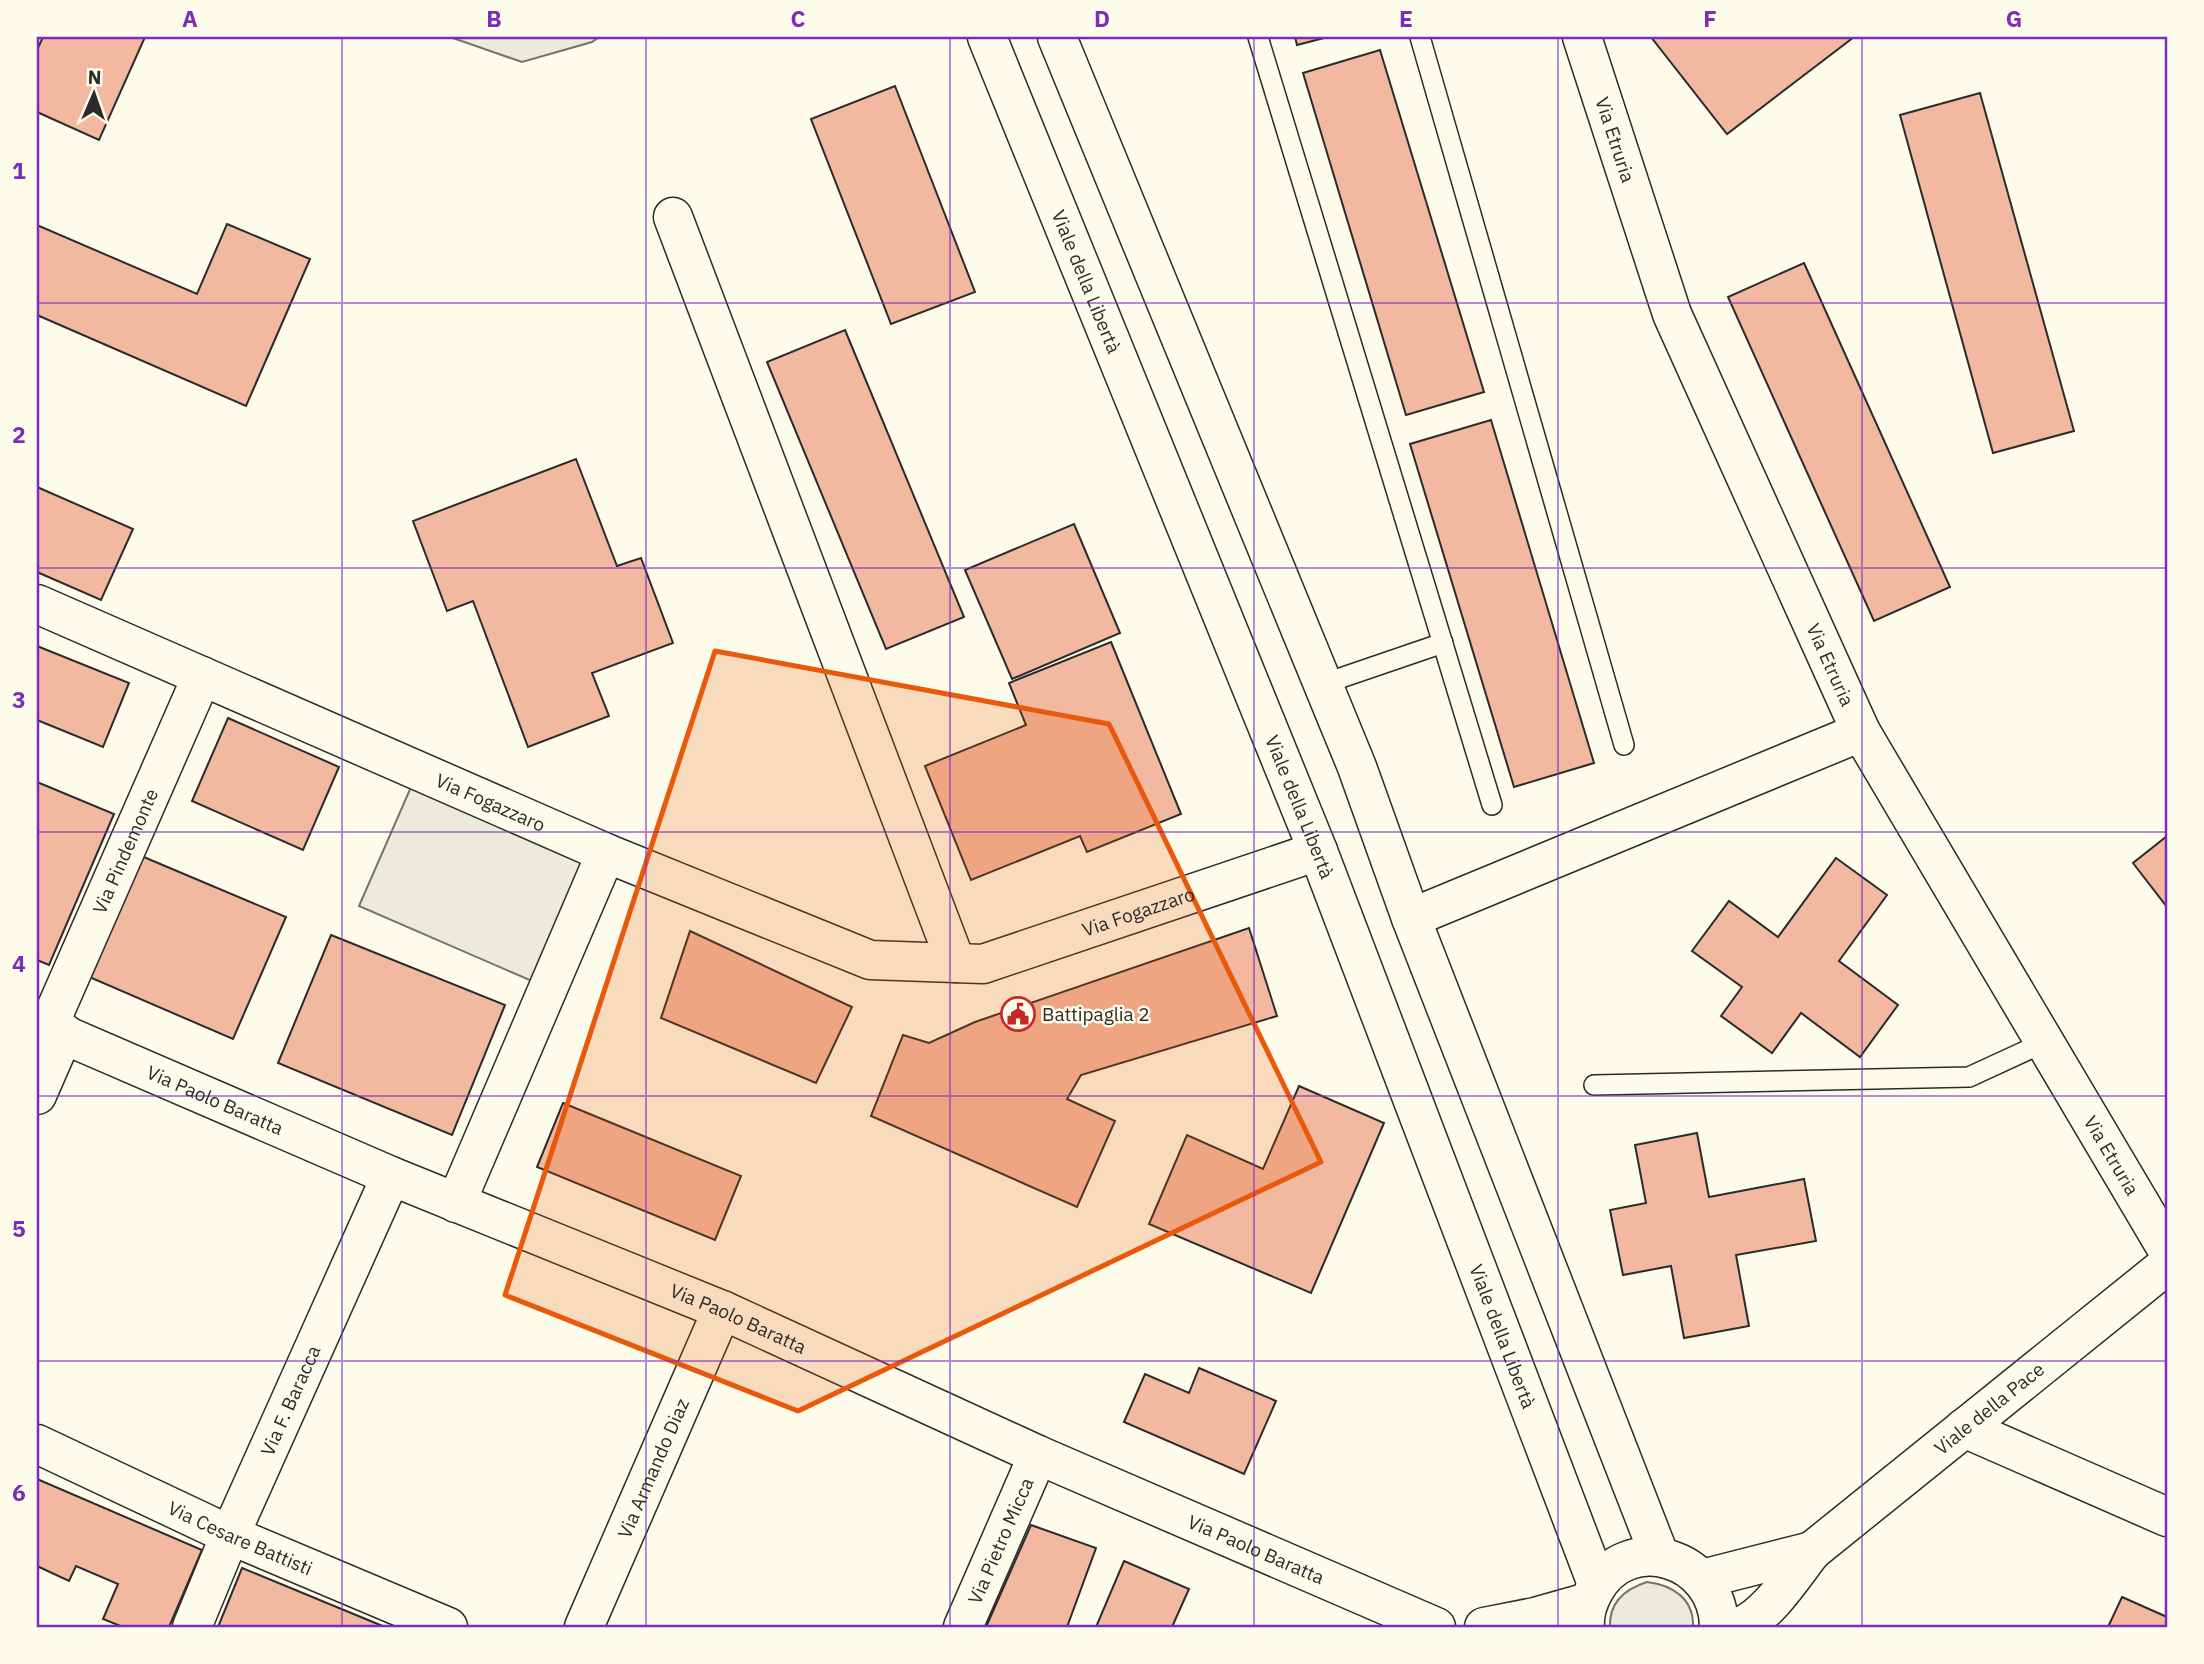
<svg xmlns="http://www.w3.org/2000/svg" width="2204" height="1664" font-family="'IBM Plex Sans',sans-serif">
	<rect width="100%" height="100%" fill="#fdfbea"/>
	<!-- green -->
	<g fill="#ecebdb" stroke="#74746e" stroke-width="2">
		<polygon points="450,37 599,37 592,42 522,62"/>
		<path d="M1647,1582C1673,1585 1694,1599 1693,1627H1610C1609,1603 1625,1589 1647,1582Z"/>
	</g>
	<!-- parking -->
	<polygon fill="#eceadb" stroke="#74746e" stroke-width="2" points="418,771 606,853 548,988 359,906"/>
	<!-- building -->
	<g fill="#f2b8a0" stroke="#2b2b2b" stroke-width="2">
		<polygon points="43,37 145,37 99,140 37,112 37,50"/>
		<polygon points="1295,37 1328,37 1297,45"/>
		<polygon points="1651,37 1854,37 1727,134"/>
		<polygon points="1380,50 1484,392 1406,415 1303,73"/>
		<polygon points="895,86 975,292 891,324 811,119"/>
		<polygon points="1980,93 2074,431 1993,453 1900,115"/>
		<polygon points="227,224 310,259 246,406 37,315 37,225 197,294"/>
		<polygon points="1804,263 1950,587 1874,621 1728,297"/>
		<polygon points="845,330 964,617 886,649 767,362"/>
		<polygon points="1491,420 1594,763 1514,787 1410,444"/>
		<polygon points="576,459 617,566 641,558 673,643 592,673 609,716 528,747 473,601 447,611 413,521"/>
		<polygon points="37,487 133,529 101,600 37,572"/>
		<polygon points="1074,524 1120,633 1012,679 965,570"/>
		<polygon points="1111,642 1181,814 1087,852 1080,836 971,880 925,766 1026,725 1009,683"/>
		<polygon points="37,646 129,683 103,747 37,720"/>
		<polygon points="228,718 339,767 303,850 192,801"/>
		<polygon points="37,782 114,814 49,965 37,960"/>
		<polygon points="2167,836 2167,907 2133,863"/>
		<polygon points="139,855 286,917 233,1039 87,976"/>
		<polygon points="1836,858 1887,895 1839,961 1898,1005 1860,1057 1801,1013 1772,1053 1721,1016 1742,987 1692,951 1729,901 1778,937"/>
		<polygon points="1249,928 1277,1016 1081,1075 1067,1099 1115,1121 1077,1207 871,1116 903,1035 929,1043 975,1022"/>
		<polygon points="690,931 852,1007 816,1083 661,1018"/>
		<polygon points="331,935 505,1005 452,1135 278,1063"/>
		<polygon points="1299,1086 1384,1123 1311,1293 1149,1224 1187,1135 1263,1169"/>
		<polygon points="563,1103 741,1176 715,1240 537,1167"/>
		<polygon points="1697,1133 1709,1197 1804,1179 1816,1241 1736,1255 1749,1326 1684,1338 1671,1266 1623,1275 1610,1210 1646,1203 1635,1145"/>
		<polygon points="1199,1368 1276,1401 1244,1474 1124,1422 1145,1374 1189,1393"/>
		<polygon points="37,1479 202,1550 169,1627 123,1627 103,1619 118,1584 76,1566 69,1581 37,1566"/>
		<polygon points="1031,1525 1096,1548 1067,1627 986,1627"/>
		<polygon points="1124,1561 1189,1589 1172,1627 1096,1627"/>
		<polygon points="242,1568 385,1627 218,1627"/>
		<polygon points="2122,1597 2167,1617 2167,1627 2108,1627"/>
	</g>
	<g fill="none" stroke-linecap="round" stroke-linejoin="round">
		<!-- service casing -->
		<g stroke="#2b2b2b" stroke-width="22">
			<g id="service">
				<polyline points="1258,37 1492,805"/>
				<polyline points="1420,37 1624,745"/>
				<polyline points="1323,684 1443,643"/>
				<polyline points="1594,1085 1969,1077 2045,1042"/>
			</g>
		</g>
		<!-- minor casing -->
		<g stroke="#2b2b2b" stroke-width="41">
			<g id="minor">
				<path id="s1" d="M1582,37L1672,314L1861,732L2167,1249"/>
				<polyline points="673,217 956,963"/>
				<path id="s2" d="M37,604L606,853L870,960L983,964L1318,851"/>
				<polyline points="1411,918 1861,732"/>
				<path id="s3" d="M48,1027L202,676"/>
				<polyline points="37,1095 64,1033"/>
				<polyline points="456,1203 606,853"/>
				<polyline points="1964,1428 2167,1517"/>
				<path id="s4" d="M37,1444L230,1535L448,1627"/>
				<polyline points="1702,1579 1812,1551"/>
				<path id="s5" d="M192,1627L230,1535L391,1176"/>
				<path id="s6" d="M584,1627L722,1310"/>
				<path id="s7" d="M963,1627L1038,1455"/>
				<path id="s8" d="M1739,1627C1767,1617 1793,1575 1812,1551L2167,1265"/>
			</g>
		</g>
		<!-- tertiary casing -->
		<g stroke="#2b2b2b" stroke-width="41">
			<g id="tertiary">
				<path id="s9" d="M987,37L1318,851L1597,1584"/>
				<polyline points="1057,37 1357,767 1411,918 1660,1557"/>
			</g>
		</g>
		<!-- secondary casing -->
		<g stroke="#2b2b2b" stroke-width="41">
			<g id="secondary">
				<path id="s10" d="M37,1023L391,1176L722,1310L1038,1455L1436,1627"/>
				<polyline points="1484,1627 1535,1617 1588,1602"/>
				<path d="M1585,1627C1584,1614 1588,1602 1594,1591C1627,1529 1719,1557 1719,1627"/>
			</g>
		</g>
		<!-- service -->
		<use href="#service" stroke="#fdfbea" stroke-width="19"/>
		<!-- minor -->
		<use href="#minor" stroke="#fdfbea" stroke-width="38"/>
		<!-- tertiary -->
		<use href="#tertiary" stroke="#fdfbea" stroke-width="38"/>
		<!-- secondary -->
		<use href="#secondary" stroke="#fdfbea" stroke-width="38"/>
	</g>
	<!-- marked area -->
	<path fill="#e8590c" fill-opacity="0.2" stroke="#e8590c" stroke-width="5" stroke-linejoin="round" d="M715,651L1109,724L1321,1162L798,1411L505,1295Z"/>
	<!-- grid -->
	<path fill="none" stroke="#7b2cbf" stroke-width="2" stroke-opacity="0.55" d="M342,37V1627M646,37V1627M950,37V1627M1254,37V1627M1558,37V1627M1862,37V1627M37,303H2167M37,568H2167M37,832H2167M37,1096H2167M37,1361H2167"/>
	<!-- icons -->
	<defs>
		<g id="civic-ring" transform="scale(1.75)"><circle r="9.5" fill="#fdfbea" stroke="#c62828" stroke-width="1.5"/><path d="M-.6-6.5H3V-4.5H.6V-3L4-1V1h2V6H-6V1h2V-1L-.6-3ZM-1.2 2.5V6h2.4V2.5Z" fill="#c62828"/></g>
	</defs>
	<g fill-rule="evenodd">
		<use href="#civic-ring" x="1018" y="1014"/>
	</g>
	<g text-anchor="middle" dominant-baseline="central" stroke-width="5" stroke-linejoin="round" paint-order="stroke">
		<!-- street labels -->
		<g font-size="19" fill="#2b2b2b" stroke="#fdfbea">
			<text stroke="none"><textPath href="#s1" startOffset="108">Via Etruria</textPath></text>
			<text stroke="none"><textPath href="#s9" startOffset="264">Viale della Libertà</textPath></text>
			<text stroke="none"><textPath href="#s1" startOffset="676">Via Etruria</textPath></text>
			<text stroke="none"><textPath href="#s2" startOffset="495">Via Fogazzaro</textPath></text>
			<text stroke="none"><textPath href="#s9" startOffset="831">Viale della Libertà</textPath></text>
			<text stroke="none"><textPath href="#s3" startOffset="192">Via Pindemonte</textPath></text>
			<text stroke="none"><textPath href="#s2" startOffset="1183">Via Fogazzaro</textPath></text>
			<text stroke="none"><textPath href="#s10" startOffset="194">Via Paolo Baratta</textPath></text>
			<text stroke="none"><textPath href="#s1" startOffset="1242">Via Etruria</textPath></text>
			<text stroke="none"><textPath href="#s10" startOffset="761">Via Paolo Baratta</textPath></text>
			<text stroke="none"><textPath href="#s9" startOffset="1398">Viale della Libertà</textPath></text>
			<text stroke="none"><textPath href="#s5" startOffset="247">Via F. Baracca</textPath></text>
			<text stroke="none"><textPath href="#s8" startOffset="334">Viale della Pace</textPath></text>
			<text stroke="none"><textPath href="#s6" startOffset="173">Via Armando Diaz</textPath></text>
			<text stroke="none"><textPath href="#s4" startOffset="224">Via Cesare Battisti</textPath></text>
			<text stroke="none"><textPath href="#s7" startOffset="94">Via Pietro Micca</textPath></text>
			<text stroke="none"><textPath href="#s10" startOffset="1328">Via Paolo Baratta</textPath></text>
		</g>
		<!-- poi labels -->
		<g font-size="19" fill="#2b2b2b" stroke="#fdfbea" text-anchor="start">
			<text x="1042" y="1014">Battipaglia 2</text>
		</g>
	</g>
	<!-- border -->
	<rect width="2204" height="1664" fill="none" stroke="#fdfbea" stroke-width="77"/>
	<!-- north arrow -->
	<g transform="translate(94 94) rotate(2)" stroke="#fdfbea" stroke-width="5" paint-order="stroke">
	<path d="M0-5L12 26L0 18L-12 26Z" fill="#2b2b2b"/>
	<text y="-10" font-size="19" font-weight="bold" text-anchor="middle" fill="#2b2b2b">N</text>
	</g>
	<rect x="38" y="38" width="2128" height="1588" fill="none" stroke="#7b2cbf" stroke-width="2.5"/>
	<g font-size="23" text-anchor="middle" font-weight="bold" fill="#7b2cbf">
		<text x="190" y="27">A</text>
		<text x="494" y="27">B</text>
		<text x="798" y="27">C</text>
		<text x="1102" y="27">D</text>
		<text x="1406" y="27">E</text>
		<text x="1710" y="27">F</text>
		<text x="2014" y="27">G</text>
		<text x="19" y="179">1</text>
		<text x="19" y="443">2</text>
		<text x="19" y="708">3</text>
		<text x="19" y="972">4</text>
		<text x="19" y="1237">5</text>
		<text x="19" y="1501">6</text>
	</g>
</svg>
